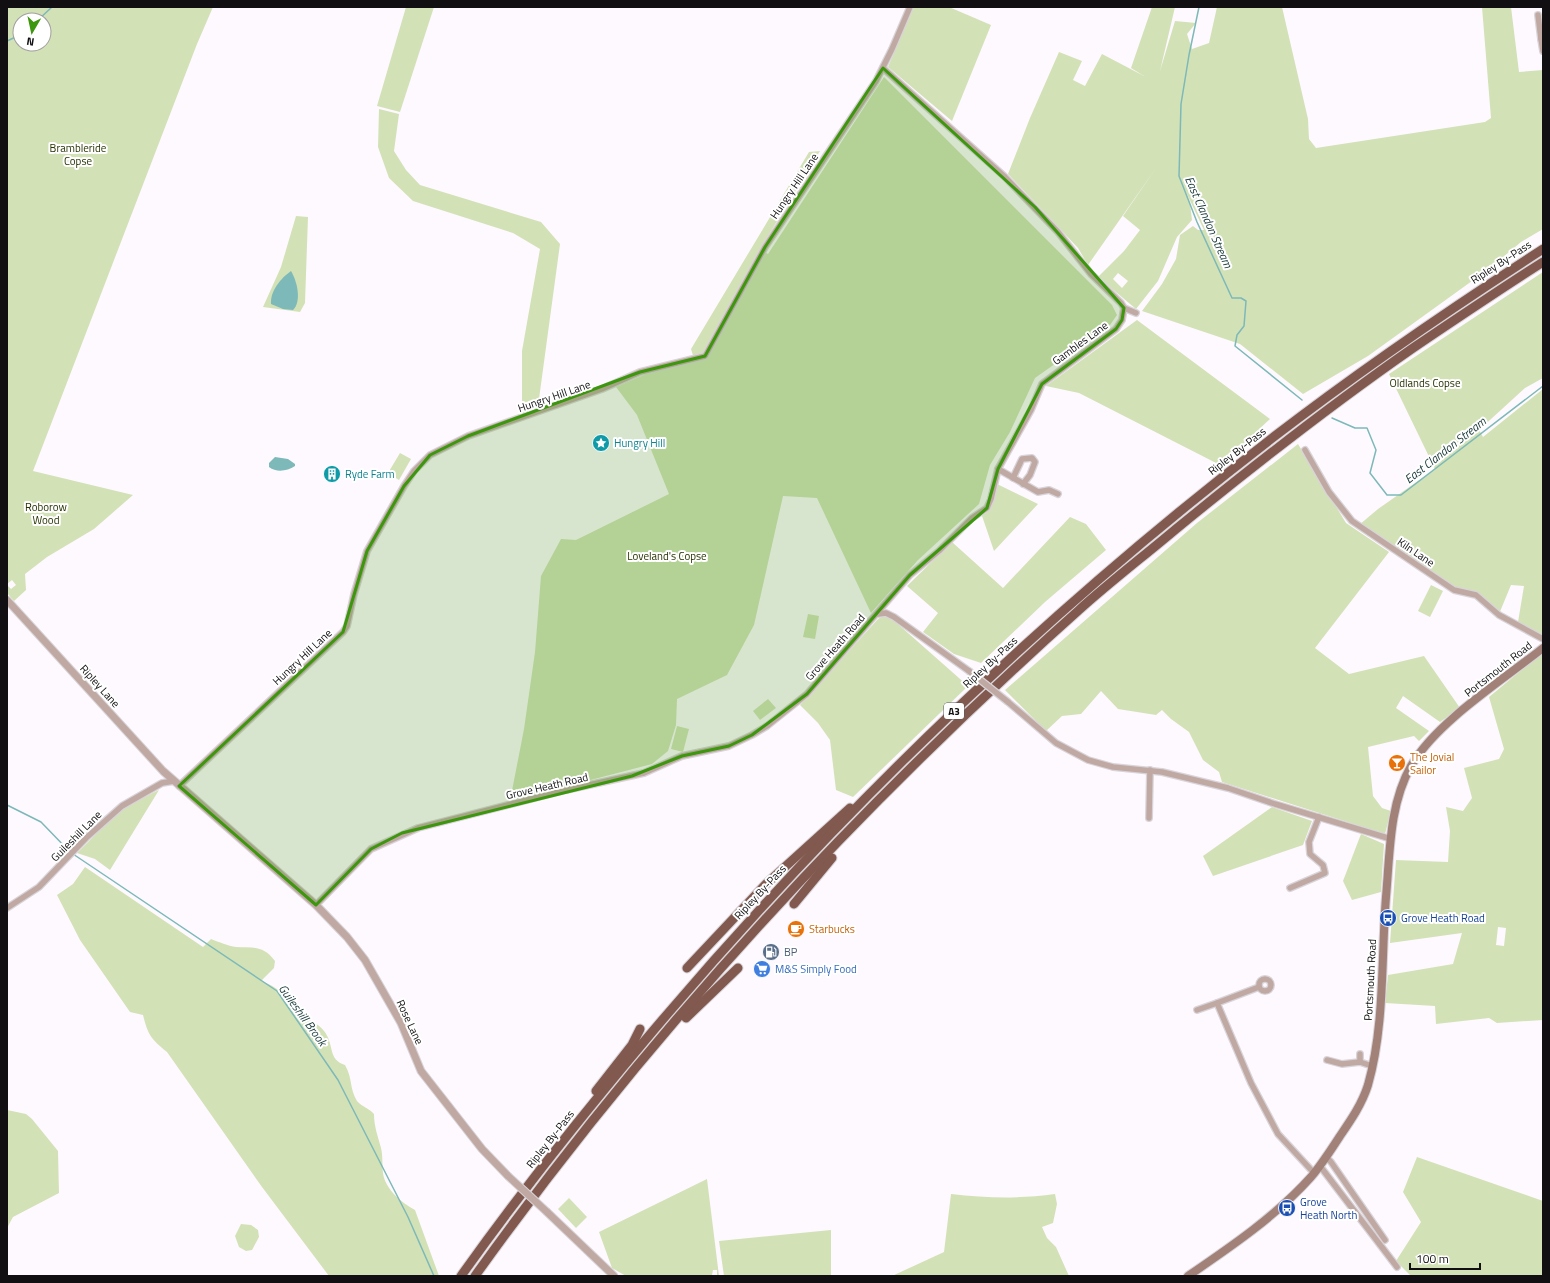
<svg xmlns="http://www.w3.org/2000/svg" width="1550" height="1283" font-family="'Titillium Web',sans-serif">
	<rect width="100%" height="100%" fill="#fef9ff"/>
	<!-- green -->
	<g fill="#d3e1b7" fill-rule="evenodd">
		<path d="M7,7H213L197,44L33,471L133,495L94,529L47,557L25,574L26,590L14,601L7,593V585L11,589L16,585L12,580L7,584ZM20,20H44V44H20Z"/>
		<polygon points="406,7 434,7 400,112 377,106"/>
		<polygon points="913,7 949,7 991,25 952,121 888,67"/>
		<path d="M1152,7H1175L1160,71L1175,21L1196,23L1187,34L1192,49L1209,43L1217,7H1282L1308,119L1309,139L1316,148L1485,122L1491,118L1482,7H1511L1519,72L1543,70V229L1521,242L1490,268L1368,356L1303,394L1240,344L1142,311L1162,284L1176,259L1180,235L1193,226L1198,230H1204L1184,188L1190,203L1192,220L1177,237L1158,281L1136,309L1098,277L1124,251L1140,230L1123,216L1156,168L1088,265L1078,248L1008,174L1030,118L1059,52L1082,61L1073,80L1085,86L1102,54L1144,76L1131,68ZM1118,273L1128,281L1122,288L1113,279Z"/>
		<polygon points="884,77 1112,305 1117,315 1110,325 1035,378 1010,432 990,465 979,504 918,560 871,613 817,498 783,496 754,625 727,675 677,699 676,725 668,751 652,764 510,801 524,729 535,652 541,576 561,539 576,540 669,494 637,415 616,387 646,374 695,362 691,349 809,152 820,151 760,249 768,254"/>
		<polygon points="379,109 399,114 394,151 406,170 420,185 541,222 560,244 539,399 522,407 522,351 540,249 513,233 413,201 389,178 378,147"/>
		<polygon points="296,216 308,217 305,303 300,312 263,307 281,267"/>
		<polygon points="1543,272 1543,378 1525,388 1479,430 1483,437 1543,389 1543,636 1518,622 1524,586 1511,585 1499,614 1482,600 1454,589 1359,525 1378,509 1435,469 1389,374"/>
		<polygon points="1137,320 1270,419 1220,465 1079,393 1046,386"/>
		<polygon points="1298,444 1346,523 1389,552 1315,648 1349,674 1424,656 1460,708 1440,722 1403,696 1396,708 1429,731 1419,741 1414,736 1368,747 1373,796 1382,808 1391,811 1385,834 1222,782 1219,772 1203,760 1189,732 1171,719 1162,710 1156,715 1118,709 1101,691 1081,714 1062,716 1046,731 1005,690 1197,523"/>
		<polygon points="400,453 411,459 399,480 388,473"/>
		<path d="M997,484L1038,504L994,551L981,513C994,508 995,497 997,484Z"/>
		<polygon points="1070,517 1086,524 1106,550 1045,602 981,663 954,654 923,632 938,613 907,586 952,542 1003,588"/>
		<polygon points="1431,585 1443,591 1430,617 1418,611"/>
		<polygon points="808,614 819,616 815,639 803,637"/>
		<polygon points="883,616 891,618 968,686 853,797 836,790 830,740 818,723 800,705 878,619"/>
		<path d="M1543,652V1020L1497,1023L1489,1018L1436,1024L1435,1006L1385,1003L1388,975L1453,964L1462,933L1390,943L1396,860L1448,862L1450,831L1446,807L1463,811L1472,798L1464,768L1499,759L1504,749L1489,697ZM1498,927L1506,928L1504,946L1496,945Z"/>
		<polygon points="768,699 776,708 760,720 753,711"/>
		<polygon points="677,726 689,729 683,752 671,749"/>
		<polygon points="159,790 110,870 95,859 77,853 106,824 128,805"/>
		<polygon points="1272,807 1312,821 1303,845 1213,876 1203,856"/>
		<polygon points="1361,834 1384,844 1381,892 1352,900 1343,881"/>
		<path d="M85,867L203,947L211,939C219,942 228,946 236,947C253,948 263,945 275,961L274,968L261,981C284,989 289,1003 307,1018C312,1022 320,1025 324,1031C335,1045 327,1059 345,1065C353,1079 349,1088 357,1101C361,1106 370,1109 374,1114C374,1127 378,1136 381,1148C383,1156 382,1164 383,1173C385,1189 402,1203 415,1210L439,1276H329L262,1187L167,1052C151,1039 148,1035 143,1015L130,1012L80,940L57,895L73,884Z"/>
		<polygon points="7,1110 26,1114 32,1119 58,1151 59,1193 13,1217 7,1228"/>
		<polygon points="1417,1157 1543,1201 1543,1276 1411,1276 1396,1261 1421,1222 1403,1192"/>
		<polygon points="707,1179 719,1276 717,1276 717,1270 713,1270 712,1275 626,1276 612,1268 599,1232"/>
		<path d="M951,1194C987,1198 1020,1199 1055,1194L1057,1204L1053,1223L1042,1227L1047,1238L1056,1247L1069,1276H892L944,1252Z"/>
		<polygon points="569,1198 587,1217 576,1228 558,1209"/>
		<polygon points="241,1224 251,1225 258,1230 259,1237 252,1250 246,1251 239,1247 235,1236"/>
		<polygon points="831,1230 831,1276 724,1276 719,1241"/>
	</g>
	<!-- water -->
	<g fill="#7cb9b8">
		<path d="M291,271C297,281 302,301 293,310L283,309L271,304C270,291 281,278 291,271Z"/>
		<path d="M275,457L288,459L295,464V466C287,471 277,473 269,467V463Z"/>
	</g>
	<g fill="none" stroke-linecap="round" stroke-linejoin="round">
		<!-- stream -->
		<g stroke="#7cb9b8" stroke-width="1.5">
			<polyline points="1199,7 1189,55 1181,104 1179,176 1197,222 1232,298 1241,298 1246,301 1244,326 1237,335 1235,346 1302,400"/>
			<polyline points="38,20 52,7"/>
			<polyline points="7,41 20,35"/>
			<polyline points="1332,418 1355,428 1367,428 1376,450 1370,473 1387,495 1401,495 1543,386"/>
			<polyline points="7,805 41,822 70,852"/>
			<polyline points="73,854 277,991 338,1080 408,1217 434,1276"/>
		</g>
		<!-- minor casing -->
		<g stroke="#d8d4d9" stroke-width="8">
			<g id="minor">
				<polyline points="1538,15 1541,39 1543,38"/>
				<polyline points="1541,39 1543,51"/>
				<polyline points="1124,308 1136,313"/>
				<polyline points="1305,450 1329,492 1352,521 1454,590 1476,595 1499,615 1543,639"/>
				<polyline points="998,469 1038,492 1049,490 1058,494"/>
				<polyline points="1013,478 1022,459 1032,458 1035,462 1030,475 1023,484"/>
				<polyline points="878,614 886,613 894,617 969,671"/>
				<polyline points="1008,702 1056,743 1088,760 1113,767 1162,772 1228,788 1275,804 1391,839"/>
				<polyline points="179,786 343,632 347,626 354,594 367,551 404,486 414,471 430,455 468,436 602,389 640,372 705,356 765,247 876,81 892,49 910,7"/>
				<polyline points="1149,818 1150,770"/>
				<polyline points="1290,888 1325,873 1323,865 1310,854 1309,842 1319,817"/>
				<polyline points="316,905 371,849 418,828 566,790 644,773 682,756 729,746 752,735 767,726 807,694 910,575 939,551 972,518 987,508 991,499 998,469 1031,410 1042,384 1116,329 1122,320 1124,308 1121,303 1091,274 1058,232 1004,176 883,68"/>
				<polyline points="7,908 39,887 86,838 122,806 162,783 174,781"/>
				<circle cx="1265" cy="985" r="6"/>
				<polyline points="1259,987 1217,1003 1251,1083 1278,1134 1314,1173"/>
				<polyline points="1197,1010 1217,1003"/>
				<polyline points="1360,1054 1360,1062"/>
				<polyline points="1327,1060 1342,1064 1360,1062 1372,1066"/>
				<polyline points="1326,1157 1331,1162 1385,1240"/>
				<polyline points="1320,1166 1397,1267"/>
			</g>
		</g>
		<!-- tertiary casing -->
		<g stroke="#d8d4d9" stroke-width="9">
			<g id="tertiary">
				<polyline points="7,600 163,771 316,905 347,937 365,960 401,1023 421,1071 482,1149 508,1176"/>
				<polyline points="547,1212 614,1276"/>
			</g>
		</g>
		<!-- secondary casing -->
		<g stroke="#d8d4d9" stroke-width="10">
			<path id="secondary" d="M1188,1276C1232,1246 1276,1216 1311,1177C1322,1164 1331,1150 1340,1136C1351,1120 1362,1104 1368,1085C1385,1025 1381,959 1386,897C1390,853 1389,805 1411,766C1436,722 1503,680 1543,648"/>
		</g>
		<!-- trunk casing -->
		<g stroke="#d8d4d9" stroke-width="11">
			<g id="trunk">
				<polyline points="794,904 832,858"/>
				<polyline points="687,968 766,884 850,808"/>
				<polyline points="686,1018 738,968"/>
				<polyline points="596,1091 632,1045 640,1029"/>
				<path d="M461,1276C518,1196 579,1119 642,1044C829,821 1040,617 1271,439C1359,371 1450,309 1543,249"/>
				<path d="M475,1276C649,1033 856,809 1079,610C1110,582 1144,556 1176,529C1253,466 1331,405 1413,348C1456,319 1499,290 1543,262"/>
			</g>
		</g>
		<!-- minor -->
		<use href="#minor" stroke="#c0a9a3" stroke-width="5.5"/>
		<!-- tertiary -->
		<use href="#tertiary" stroke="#c0a9a3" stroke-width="7"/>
		<!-- secondary -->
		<use href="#secondary" stroke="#a28179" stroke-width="8"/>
		<!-- trunk -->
		<use href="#trunk" stroke="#82594e" stroke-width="9"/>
		<!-- minor-bridge casing -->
		<g stroke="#d8d4d9" stroke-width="8" stroke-linecap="butt">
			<polyline id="minor-bridge" points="969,671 1008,702"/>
		</g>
		<!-- tertiary-bridge casing -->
		<g stroke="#d8d4d9" stroke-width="9" stroke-linecap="butt">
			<polyline id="tertiary-bridge" points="508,1176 547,1212"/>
		</g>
		<!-- minor-bridge -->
		<use href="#minor-bridge" stroke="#c0a9a3" stroke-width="5.5"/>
		<!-- tertiary-bridge -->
		<use href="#tertiary-bridge" stroke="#c0a9a3" stroke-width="7"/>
	</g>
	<!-- marked area -->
	<path fill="#3c960e" fill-opacity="0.2" stroke="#3c960e" stroke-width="3" stroke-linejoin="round" d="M883,68L1035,207L1124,308L1122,320L1116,329L1042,384L998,469L987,508L910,575L807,694L752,735L729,746L682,756L632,776L402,833L371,849L316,905L179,786L343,632L367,551L404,486L430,455L468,436L640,372L705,356L765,247Z"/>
	<!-- icons -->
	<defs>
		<g id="sight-disc" transform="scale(0.9)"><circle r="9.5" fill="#0f9aa8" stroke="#fff"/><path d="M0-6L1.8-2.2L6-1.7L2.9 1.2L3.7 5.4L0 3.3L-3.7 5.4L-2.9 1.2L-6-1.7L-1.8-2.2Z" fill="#fff"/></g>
		<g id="building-disc" transform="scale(0.9)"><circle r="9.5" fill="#0f9aa8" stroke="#fff"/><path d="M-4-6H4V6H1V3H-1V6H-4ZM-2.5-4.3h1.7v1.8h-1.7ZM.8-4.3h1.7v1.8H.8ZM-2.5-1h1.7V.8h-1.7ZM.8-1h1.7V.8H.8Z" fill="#fff"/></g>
		<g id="bar-disc" transform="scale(0.9)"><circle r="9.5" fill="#e8710a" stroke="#fff"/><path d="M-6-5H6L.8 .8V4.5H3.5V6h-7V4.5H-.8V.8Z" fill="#fff"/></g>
		<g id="bus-disc" transform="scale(0.9)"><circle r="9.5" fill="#1a4fb4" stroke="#fff"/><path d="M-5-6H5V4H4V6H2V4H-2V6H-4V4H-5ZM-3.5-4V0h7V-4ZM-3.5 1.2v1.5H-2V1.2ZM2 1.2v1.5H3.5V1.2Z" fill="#fff"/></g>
		<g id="cafe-disc" transform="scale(0.9)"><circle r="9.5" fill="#e8710a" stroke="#fff"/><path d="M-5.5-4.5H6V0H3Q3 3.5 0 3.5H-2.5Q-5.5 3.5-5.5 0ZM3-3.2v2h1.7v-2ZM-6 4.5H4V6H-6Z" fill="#fff"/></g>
		<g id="fuel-disc" transform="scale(0.9)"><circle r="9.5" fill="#5c6f8a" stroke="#fff"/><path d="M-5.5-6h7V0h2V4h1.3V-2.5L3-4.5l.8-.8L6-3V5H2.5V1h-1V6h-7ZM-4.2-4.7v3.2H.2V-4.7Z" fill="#fff"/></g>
		<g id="supermarket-disc" transform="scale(0.9)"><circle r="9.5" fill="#3f7fe0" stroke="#fff"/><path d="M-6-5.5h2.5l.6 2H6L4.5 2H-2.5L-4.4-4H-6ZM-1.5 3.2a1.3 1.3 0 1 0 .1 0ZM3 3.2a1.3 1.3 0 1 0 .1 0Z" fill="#fff"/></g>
	</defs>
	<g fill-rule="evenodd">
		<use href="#sight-disc" x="601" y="443"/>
		<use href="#building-disc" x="332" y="474"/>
		<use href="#bar-disc" x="1397" y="763"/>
		<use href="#bus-disc" x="1388" y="918"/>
		<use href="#cafe-disc" x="796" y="929"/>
		<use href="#fuel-disc" x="771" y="952"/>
		<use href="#supermarket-disc" x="762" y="969"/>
		<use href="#bus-disc" x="1287" y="1208"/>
	</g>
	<g text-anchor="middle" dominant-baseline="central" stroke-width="4" stroke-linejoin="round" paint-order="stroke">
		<!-- shield labels -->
		<rect fill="#fff" stroke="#585758" stroke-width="1" x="944" y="703" width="20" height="16" rx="3"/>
		<g font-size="10" font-weight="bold" fill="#110f11">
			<text x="954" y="711">A3</text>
		</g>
		<!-- park labels -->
		<g font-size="11" fill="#263200" stroke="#fff">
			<text x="78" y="148">Brambleride<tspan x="78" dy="13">Copse</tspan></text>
			<text x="1425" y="383">Oldlands Copse</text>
			<text x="46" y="507">Roborow<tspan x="46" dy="13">Wood</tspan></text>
			<text x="667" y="556">Loveland's Copse</text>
		</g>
		<!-- street labels -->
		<g font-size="11" fill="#110f11" stroke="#fff">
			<text transform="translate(794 186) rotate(-56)">Hungry Hill Lane</text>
			<text transform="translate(1501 262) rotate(-33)">Ripley By-Pass</text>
			<text transform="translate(1080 343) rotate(-36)">Gambles Lane</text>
			<text transform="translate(554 396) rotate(-19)">Hungry Hill Lane</text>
			<text transform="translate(1237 451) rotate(-38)">Ripley By-Pass</text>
			<text transform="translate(1416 552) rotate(34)">Kiln Lane</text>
			<text transform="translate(835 647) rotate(-49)">Grove Heath Road</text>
			<text transform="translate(302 657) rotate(-43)">Hungry Hill Lane</text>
			<text transform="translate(990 662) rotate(-43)">Ripley By-Pass</text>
			<text transform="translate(1498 669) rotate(-38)">Portsmouth Road</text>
			<text transform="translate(100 686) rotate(48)">Ripley Lane</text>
			<text transform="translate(547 786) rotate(-13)">Grove Heath Road</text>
			<text transform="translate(76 836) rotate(-45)">Guileshill Lane</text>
			<text transform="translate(760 892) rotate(-47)">Ripley By-Pass</text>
			<text transform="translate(1370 980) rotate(-87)">Portsmouth Road</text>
			<text transform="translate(410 1022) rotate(65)">Rose Lane</text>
			<text transform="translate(550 1139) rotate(-52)">Ripley By-Pass</text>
		</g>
		<!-- culture labels -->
		<g font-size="11" fill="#0d838f" stroke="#fff" text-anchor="start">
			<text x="614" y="443">Hungry Hill</text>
			<text x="345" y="474">Ryde Farm</text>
		</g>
		<!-- food labels -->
		<g font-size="11" fill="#c56008" stroke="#fff" text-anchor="start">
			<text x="1410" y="757">The Jovial<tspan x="1410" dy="13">Sailor</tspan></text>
			<text x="809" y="929">Starbucks</text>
		</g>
		<!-- transit labels -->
		<g font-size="11" fill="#164399" stroke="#fff" text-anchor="start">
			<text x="1401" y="918">Grove Heath Road</text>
			<text x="1300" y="1202">Grove<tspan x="1300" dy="13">Heath North</tspan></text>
		</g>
		<!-- service labels -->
		<g font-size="11" fill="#4e5e75" stroke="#fff" text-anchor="start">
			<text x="784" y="952">BP</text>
		</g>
		<!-- shop labels -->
		<g font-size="11" fill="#366cbe" stroke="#fff" text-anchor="start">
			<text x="775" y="969">M&amp;S Simply Food</text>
		</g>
		<!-- water labels -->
		<g font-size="12" font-style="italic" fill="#173737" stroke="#fff">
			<text transform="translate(1209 222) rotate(66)">East Clandon Stream</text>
			<text transform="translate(1445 450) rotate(-38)">East Clandon Stream</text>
			<text transform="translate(303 1015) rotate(54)">Guileshill Brook</text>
		</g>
	</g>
	<!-- border -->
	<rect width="1550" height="1283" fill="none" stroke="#110f11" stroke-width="16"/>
	<!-- north arrow -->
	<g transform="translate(32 32) rotate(189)"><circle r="19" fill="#ffffff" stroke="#a09fa0"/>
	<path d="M0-3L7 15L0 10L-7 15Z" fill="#3c960e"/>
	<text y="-6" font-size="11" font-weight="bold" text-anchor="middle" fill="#110f11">N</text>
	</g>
	<!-- scale -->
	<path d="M1410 1263v6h70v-6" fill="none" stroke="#110f11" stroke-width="2"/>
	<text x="1416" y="1263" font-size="12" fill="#110f11" stroke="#ffffff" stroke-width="3" paint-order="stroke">100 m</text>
</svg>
